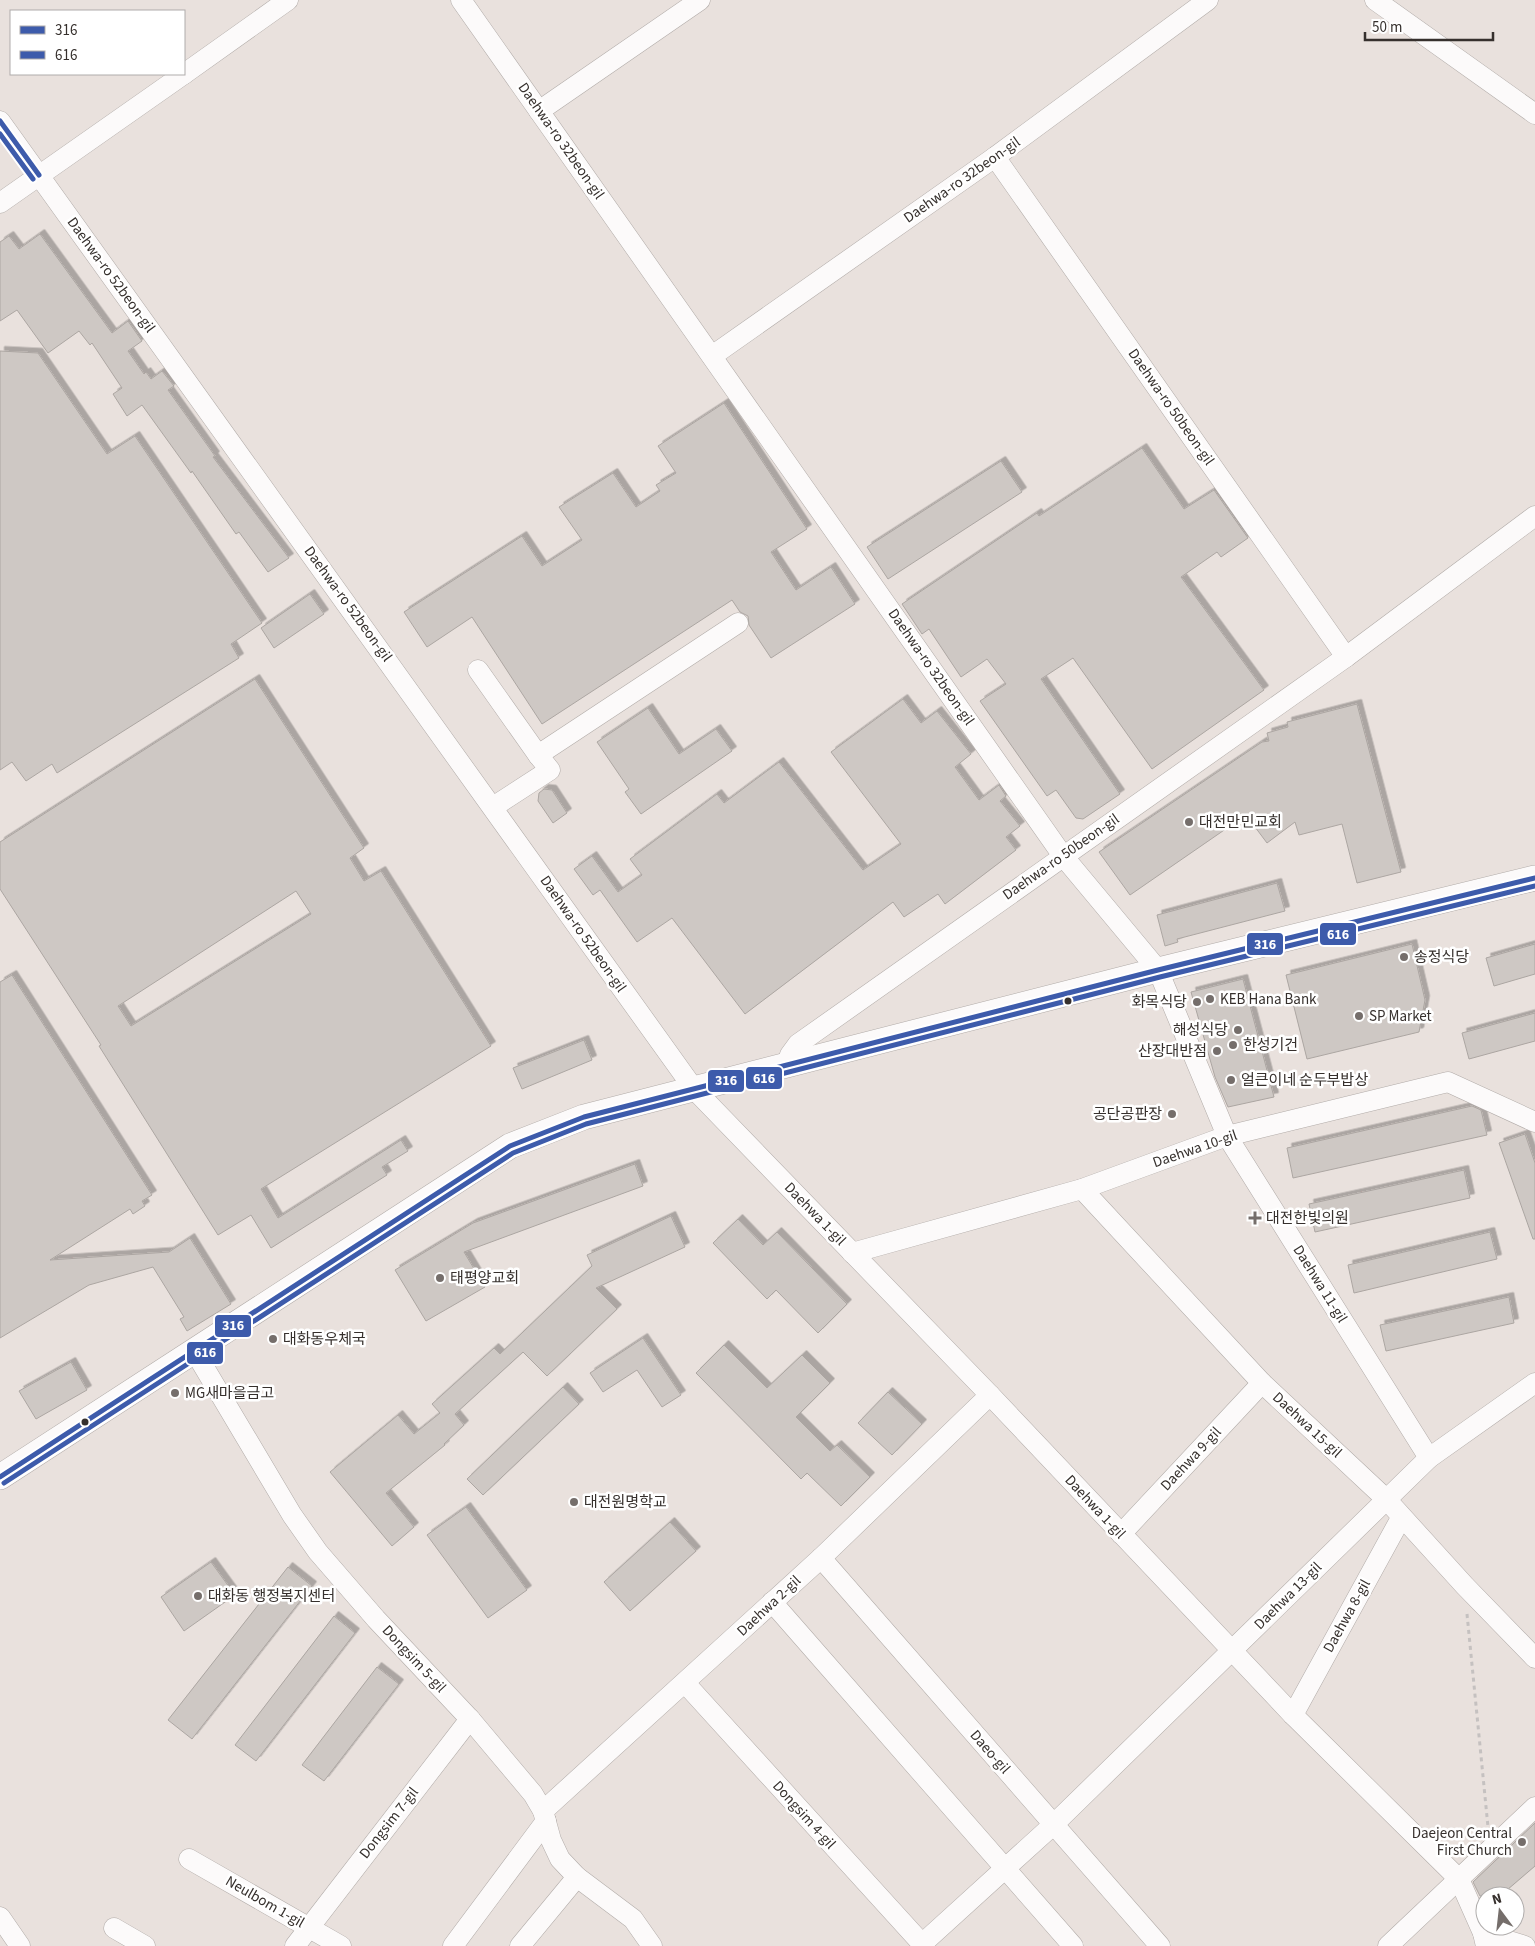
<svg xmlns="http://www.w3.org/2000/svg" width="1535" height="1946" font-family="'Source Sans 3','Noto Sans KR',sans-serif">
	<defs>
		<filter id="shadow"><feDropShadow dx="4.5" dy="-4.5" stdDeviation="0" flood-color="#0004"/></filter>
	</defs>
	<rect width="100%" height="100%" fill="#e9e1dd"/>
	<!-- building -->
	<g fill="#cec8c4" stroke="#aca6a2" fill-rule="evenodd" filter="url(#shadow)">
		<polygon points="40,234 112,333 128,321 142,341 128,351 144,374 146,372 151,379 162,371 174,386 168,390 215,456 213,457 289,558 268,572 239,532 236,534 192,471 191,473 142,405 127,416 113,394 122,388 92,343 90,345 79,331 48,353 17,310 0,321 0,242 9,236 19,249"/>
		<polygon points="0,351 38,353 107,454 135,436 262,623 231,644 239,658 57,773 52,764 26,781 12,762 0,770"/>
		<polygon points="724,403 807,529 771,552 796,590 831,567 855,604 771,658 749,625 748,616 740,612 732,600 542,724 472,617 427,647 404,612 522,536 542,566 582,540 559,507 613,473 636,507 660,491 656,485 676,473 658,446"/>
		<polygon points="1142,448 1184,509 1214,490 1248,538 1221,557 1217,552 1181,577 1264,690 1152,769 1073,658 1041,679 1120,794 1083,819 1076,818 1056,790 1047,796 980,701 1006,684 987,659 961,677 929,629 922,634 902,604 1037,513 1039,516"/>
		<polygon points="1001,461 1022,492 888,579 867,547"/>
		<polygon points="310,594 324,614 274,648 261,628"/>
		<path d="M255,679L364,848L350,858L364,881L381,871L491,1046L261,1189L278,1218L401,1140L408,1151L382,1167L387,1175L271,1248L251,1215L218,1235L99,1046L101,1045L0,889V842ZM296,891L311,914L131,1026L118,1006Z"/>
		<polygon points="903,699 921,723 937,711 971,754 955,767 979,800 999,785 1006,796 1000,801 1020,826 1006,837 1016,850 945,904 938,894 904,917 893,902 745,1014 672,918 637,942 600,890 593,895 574,869 592,856 618,892 642,875 630,859 717,794 724,803 779,762 863,870 901,844 831,752"/>
		<polygon points="1357,704 1401,872 1357,883 1342,824 1299,835 1295,822 1267,843 1246,815 1130,895 1099,852 1262,742 1269,741 1267,733 1288,727 1287,722"/>
		<polygon points="648,708 679,754 716,729 732,751 641,814 625,792 629,789 597,742"/>
		<polygon points="544,789 552,790 567,813 553,823 538,801 539,793"/>
		<polygon points="1277,883 1285,911 1177,939 1178,942 1165,946 1157,915"/>
		<polygon points="1412,944 1425,1000 1419,1032 1307,1059 1286,975"/>
		<polygon points="1535,944 1535,974 1494,986 1486,958"/>
		<polygon points="12,975 152,1195 142,1201 145,1206 133,1214 130,1209 50,1260 169,1252 190,1238 231,1304 187,1331 180,1319 184,1317 153,1267 89,1285 0,1338 0,982"/>
		<polygon points="1243,979 1274,1097 1228,1107 1215,1077 1191,992"/>
		<polygon points="1535,1013 1535,1041 1469,1059 1462,1033"/>
		<polygon points="584,1040 592,1060 522,1089 513,1068"/>
		<polygon points="1472,1106 1481,1110 1487,1135 1293,1178 1287,1148"/>
		<polygon points="1525,1134 1535,1163 1535,1239 1533,1239 1499,1143"/>
		<polygon points="635,1164 643,1186 464,1252 485,1287 426,1321 395,1270 473,1223"/>
		<polygon points="1464,1170 1470,1198 1315,1232 1309,1204"/>
		<polygon points="671,1216 685,1247 596,1288 617,1309 547,1376 523,1352 455,1414 464,1425 444,1444 445,1445 386,1493 414,1527 392,1546 330,1472 398,1415 414,1434 440,1413 432,1404 494,1348 500,1354 592,1266 587,1255"/>
		<polygon points="738,1219 763,1245 777,1232 847,1304 818,1333 776,1290 767,1299 713,1243"/>
		<polygon points="1490,1232 1497,1259 1354,1293 1348,1265"/>
		<polygon points="1509,1297 1514,1323 1386,1351 1380,1325"/>
		<polygon points="643,1338 681,1395 662,1407 637,1370 603,1392 590,1373"/>
		<polygon points="724,1345 767,1388 802,1355 830,1383 796,1417 830,1451 837,1445 870,1477 841,1506 807,1473 801,1479 696,1373"/>
		<polygon points="71,1362 87,1390 36,1419 19,1391"/>
		<polygon points="563,1387 579,1404 483,1495 467,1479"/>
		<polygon points="888,1392 922,1424 892,1455 858,1423"/>
		<polygon points="466,1507 527,1590 488,1618 427,1535"/>
		<polygon points="670,1522 696,1551 630,1611 604,1582"/>
		<polygon points="211,1562 235,1595 184,1631 161,1597"/>
		<polygon points="288,1567 312,1586 192,1739 168,1720"/>
		<polygon points="334,1616 355,1633 256,1761 235,1745"/>
		<polygon points="377,1667 399,1684 324,1781 302,1765"/>
		<polygon points="1535,1823 1535,1866 1500,1896 1480,1896 1473,1882"/>
	</g>
	<g fill="none" stroke-linecap="round" stroke-linejoin="round">
		<!-- minor casing -->
		<g stroke="#b1aba8" stroke-width="21">
			<g id="minor">
				<polyline points="461,0 1063,856 1158,970 1227,1136 1429,1458"/>
				<polyline points="1375,0 1535,114"/>
				<polyline points="184,74 288,0"/>
				<polyline points="539,111 700,0"/>
				<polyline points="0,121 694,1089 990,1395 1293,1715 1459,1879 1483,1933 1486,1946"/>
				<polyline points="995,157 1346,657"/>
				<polyline points="0,203 184,74"/>
				<polyline points="712,356 995,157 1208,0"/>
				<polyline points="478,670 538,755"/>
				<polyline points="493,807 550,770 538,755 738,623"/>
				<polyline points="786,1066 790,1055 798,1044 1346,657 1535,516"/>
				<polyline points="1082,1189 1262,1383 1386,1499 1465,1586 1535,1658"/>
				<polyline points="852,1253 1082,1189 1227,1136 1448,1082 1535,1122"/>
				<polyline points="195,1352 292,1515 318,1552 376,1619 470,1719 533,1794 543,1811 551,1840 560,1859 577,1877 633,1919 652,1946"/>
				<polyline points="1121,1534 1262,1383"/>
				<polyline points="821,1558 1160,1946"/>
				<polyline points="772,1602 1073,1946"/>
				<polyline points="685,1683 924,1946"/>
				<polyline points="1293,1715 1401,1518"/>
				<polyline points="543,1811 821,1558 990,1395"/>
				<polyline points="189,1859 341,1946"/>
				<polyline points="0,1917 20,1946"/>
				<polyline points="114,1928 145,1946"/>
				<polyline points="1483,1933 1525,1946"/>
				<polyline points="922,1944 1053,1825 1429,1458 1535,1383"/>
				<polyline points="295,1946 470,1719"/>
				<polyline points="453,1946 546,1821"/>
				<polyline points="520,1946 577,1877"/>
				<polyline points="1388,1946 1535,1807"/>
			</g>
		</g>
		<!-- major casing -->
		<g stroke="#b1aba8" stroke-width="26">
			<polyline id="major" points="0,1477 510,1146 584,1117 1158,970 1535,878"/>
		</g>
		<!-- path -->
		<polyline stroke="#c5c1c0" stroke-width="3" stroke-dasharray="4 4" stroke-linecap="butt" points="1467,1614 1488,1827"/>
		<!-- minor -->
		<use href="#minor" stroke="#fcfafa" stroke-width="20"/>
		<!-- major -->
		<use href="#major" stroke="#fcfafa" stroke-width="25"/>
		<!-- bus-1 casing -->
		<g stroke="#fff" stroke-width="9">
			<g id="bus-1">
				<polyline points="0,121 39,175"/>
				<polyline points="0,1477 510,1146 584,1117 1158,970 1535,878"/>
			</g>
		</g>
		<!-- bus-2 casing -->
		<g stroke="#fff" stroke-width="9">
			<g id="bus-2">
				<polyline points="0,134 33,179"/>
				<polyline points="4,1483 513,1153 586,1124 1160,977 1535,886"/>
			</g>
		</g>
		<!-- bus-1 -->
		<use href="#bus-1" stroke="#3d5bab" stroke-width="5"/>
		<!-- bus-2 -->
		<use href="#bus-2" stroke="#3d5bab" stroke-width="5"/>
	</g>
	<!-- markers -->
	<g fill="#756e6b" stroke="#fff" stroke-width="2">
		<circle cx="1189" cy="822" r="5"/>
		<circle cx="1404" cy="957" r="5"/>
		<circle cx="1210" cy="999" r="5"/>
		<circle cx="1197" cy="1002" r="5"/>
		<circle cx="1359" cy="1016" r="5"/>
		<circle cx="1238" cy="1030" r="5"/>
		<circle cx="1233" cy="1045" r="5"/>
		<circle cx="1217" cy="1051" r="5"/>
		<circle cx="1231" cy="1080" r="5"/>
		<circle cx="1172" cy="1114" r="5"/>
		<path d="M1252.5 1210.5h5v5h5v5h-5v5h-5v-5h-5v-5h5z"/>
		<circle cx="440" cy="1278" r="5"/>
		<circle cx="273" cy="1339" r="5"/>
		<circle cx="175" cy="1393" r="5"/>
		<circle cx="574" cy="1502" r="5"/>
		<circle cx="198" cy="1596" r="5"/>
		<circle cx="1522" cy="1842" r="5"/>
	</g>
	<g fill="#36302d" stroke="#fff" stroke-width="2">
		<circle cx="1068" cy="1001" r="4.5"/>
		<circle cx="85" cy="1422" r="4.5"/>
	</g>
	<g text-anchor="middle" dominant-baseline="central" stroke-width="5" stroke-linejoin="round" paint-order="stroke">
		<!-- street labels -->
		<g font-size="15" fill="#36302d" stroke="#fff">
			<text transform="translate(561 141) rotate(55)">Daehwa-ro 32beon-gil</text>
			<text transform="translate(962 180) rotate(-35)">Daehwa-ro 32beon-gil</text>
			<text transform="translate(111 275) rotate(54)">Daehwa-ro 52beon-gil</text>
			<text transform="translate(1171 407) rotate(55)">Daehwa-ro 50beon-gil</text>
			<text transform="translate(348 604) rotate(54)">Daehwa-ro 52beon-gil</text>
			<text transform="translate(931 667) rotate(55)">Daehwa-ro 32beon-gil</text>
			<text transform="translate(1061 857) rotate(-35)">Daehwa-ro 50beon-gil</text>
			<text transform="translate(583 934) rotate(55)">Daehwa-ro 52beon-gil</text>
			<text transform="translate(1195 1149) rotate(-19)">Daehwa 10-gil</text>
			<text transform="translate(815 1214) rotate(46)">Daehwa 1-gil</text>
			<text transform="translate(1320 1284) rotate(58)">Daehwa 11-gil</text>
			<text transform="translate(1307 1425) rotate(43)">Daehwa 15-gil</text>
			<text transform="translate(1191 1459) rotate(-47)">Daehwa 9-gil</text>
			<text transform="translate(1095 1507) rotate(47)">Daehwa 1-gil</text>
			<text transform="translate(1288 1596) rotate(-45)">Daehwa 13-gil</text>
			<text transform="translate(769 1606) rotate(-43)">Daehwa 2-gil</text>
			<text transform="translate(1347 1616) rotate(-61)">Daehwa 8-gil</text>
			<text transform="translate(414 1659) rotate(47)">Dongsim 5-gil</text>
			<text transform="translate(990 1752) rotate(49)">Daeo-gil</text>
			<text transform="translate(804 1815) rotate(48)">Dongsim 4-gil</text>
			<text transform="translate(389 1823) rotate(-52)">Dongsim 7-gil</text>
			<text transform="translate(265 1902) rotate(30)">Neulbom 1-gil</text>
		</g>
		<!-- poi labels -->
		<g font-size="15" fill="#36302d" stroke="#fff" text-anchor="start">
			<text x="1199" y="822">대전만민교회</text>
			<text x="1414" y="957">송정식당</text>
			<text x="1220" y="999">KEB Hana Bank</text>
			<text x="1187" y="1002" text-anchor="end">화목식당</text>
			<text x="1369" y="1016">SP Market</text>
			<text x="1228" y="1030" text-anchor="end">해성식당</text>
			<text x="1243" y="1045">한성기건</text>
			<text x="1207" y="1051" text-anchor="end">산장대반점</text>
			<text x="1241" y="1080">얼큰이네 순두부밥상</text>
			<text x="1162" y="1114" text-anchor="end">공단공판장</text>
			<text x="1266" y="1218">대전한빛의원</text>
			<text x="450" y="1278">태평양교회</text>
			<text x="283" y="1339">대화동우체국</text>
			<text x="185" y="1393">MG새마을금고</text>
			<text x="584" y="1502">대전원명학교</text>
			<text x="208" y="1596">대화동 행정복지센터</text>
			<text x="1512" y="1833" text-anchor="end">Daejeon Central<tspan x="1512" dy="17">First Church</tspan></text>
		</g>
	</g>
	<g stroke="#fff" stroke-width="2">
		<rect x="1319" y="922" width="38" height="24" rx="5" fill="#3d5bab"/>
		<rect x="1246" y="932" width="38" height="24" rx="5" fill="#3d5bab"/>
		<rect x="745" y="1066" width="38" height="24" rx="5" fill="#3d5bab"/>
		<rect x="707" y="1069" width="38" height="24" rx="5" fill="#3d5bab"/>
		<rect x="214" y="1314" width="38" height="24" rx="5" fill="#3d5bab"/>
		<rect x="186" y="1341" width="38" height="24" rx="5" fill="#3d5bab"/>
	</g>
	<g font-size="14" text-anchor="middle" font-weight="bold" fill="#fff">
		<text x="1338" y="939">616</text>
		<text x="1265" y="949">316</text>
		<text x="764" y="1083">616</text>
		<text x="726" y="1085">316</text>
		<text x="233" y="1330">316</text>
		<text x="205" y="1357">616</text>
	</g>
	<!-- legend -->
	<rect x="10" y="10" width="175" height="65" fill="#ffffff" stroke="#afacab"/>
	<rect x="20" y="26" width="25" height="8" fill="#3d5bab" stroke="#afacab"/>
	<text x="55" y="35" font-size="15" fill="#36302d">316</text>
	<rect x="20" y="51" width="25" height="8" fill="#3d5bab" stroke="#afacab"/>
	<text x="55" y="60" font-size="15" fill="#36302d">616</text>
	<!-- north arrow -->
	<g transform="translate(1500 1911) rotate(345)"><circle r="24" fill="#ffffff" stroke="#afacab"/>
	<path d="M0-4L9 19L0 12L-9 19Z" fill="#756e6b"/>
	<text y="-8" font-size="14" font-weight="bold" text-anchor="middle" fill="#36302d">N</text>
	</g>
	<!-- scale -->
	<path d="M1365 32v8h128v-8" fill="none" stroke="#36302d" stroke-width="2.5"/>
	<text x="1372" y="32" font-size="15" fill="#36302d" stroke="#ffffff" stroke-width="4" paint-order="stroke">50 m</text>
</svg>
